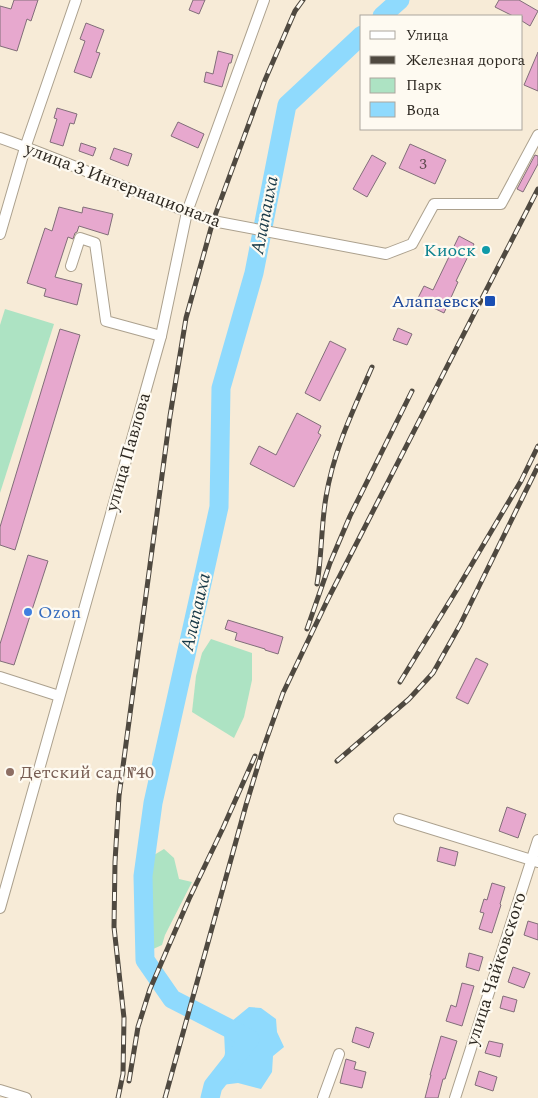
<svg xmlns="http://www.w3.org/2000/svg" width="538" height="1098" font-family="Spectral,serif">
	<rect width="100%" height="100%" fill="#f7ebd7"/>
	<!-- green -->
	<g fill="#ade3c3">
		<polygon points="5,309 54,324 0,493 0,325"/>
		<polygon points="211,639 252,653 252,680 244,717 234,738 192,712 196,676 202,653"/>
		<polygon points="164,849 174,858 179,879 192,882 165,935 162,945 151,950 151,924 148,902 154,855"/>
	</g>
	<!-- water -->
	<polygon fill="#8fdafd" points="249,1007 261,1008 276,1019 277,1032 284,1047 273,1056 272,1072 261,1089 238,1083 213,1086 220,1079 225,1053 224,1032 232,1021"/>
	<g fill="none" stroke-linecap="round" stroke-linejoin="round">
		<!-- river -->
		<g stroke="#8fdafd" stroke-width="19">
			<polyline points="382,16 400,0"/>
			<polyline points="210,1098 213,1086 250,1039 172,999 145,960 143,876 153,803 219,507 221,388 254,273 287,105 362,35"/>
		</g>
	</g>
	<!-- building -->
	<g fill="#e7a8ce" stroke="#816e79">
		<polygon points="14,0 38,0 31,21 27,19 17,51 0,46 0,6 11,9"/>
		<polygon points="193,0 205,0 199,14 189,10"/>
		<polygon points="499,0 519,0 538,11 530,26 522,21 522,16 513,16 495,7"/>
		<polygon points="86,23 104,30 96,52 100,53 91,78 74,72 85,41 80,39"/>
		<polygon points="218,51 233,55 231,63 229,63 222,87 204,82 206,72 213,74"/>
		<polygon points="538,52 538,91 524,85"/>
		<polygon points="57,108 77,114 74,124 70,123 63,146 50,142 57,119 54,118"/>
		<polygon points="178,122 204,134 198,148 171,136"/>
		<polygon points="81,143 96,148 93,156 79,151"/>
		<polygon points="410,144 446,160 435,184 399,168"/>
		<polygon points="114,148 132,154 128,166 110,159"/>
		<polygon points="372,155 386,163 367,197 353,189"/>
		<polygon points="535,155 538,156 538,164 523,192 517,189"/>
		<polygon points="59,207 82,213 83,207 113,214 108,235 79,226 77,232 75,233 73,239 68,237 55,277 82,284 77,305 44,296 46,289 27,283 45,228 52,231"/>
		<polygon points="459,236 474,244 456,281 458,282 444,313 417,300 424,286 433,290"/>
		<polygon points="398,328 412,334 407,345 393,340"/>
		<polygon points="60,329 80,335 15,550 0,545 0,527"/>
		<polygon points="330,341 346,349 320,401 305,393"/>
		<polygon points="297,413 321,426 318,433 321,435 294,487 250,464 259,446 276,455"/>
		<polygon points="28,555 48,561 14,665 0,661 0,644"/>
		<polygon points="228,620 283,637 278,654 265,650 265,649 235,640 237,633 225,629"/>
		<polygon points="476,658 488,664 468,704 456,698"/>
		<polygon points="507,807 526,814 518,838 499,831"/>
		<polygon points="440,847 458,852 455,866 437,861"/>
		<polygon points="492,883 505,887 500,904 501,905 492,933 479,929 484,913 480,912 484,899 487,900"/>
		<polygon points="528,921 538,924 538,940 524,935"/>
		<polygon points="469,953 483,957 479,971 466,967"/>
		<polygon points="513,967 530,973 524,988 508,982"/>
		<polygon points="462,983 474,986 462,1026 446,1021 451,1005 456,1007"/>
		<polygon points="503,996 517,1000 514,1012 500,1008"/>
		<polygon points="356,1027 374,1033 369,1048 352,1042"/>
		<polygon points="441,1036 457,1041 445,1079 443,1079 438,1098 425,1098 431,1075 430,1075"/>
		<polygon points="489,1041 503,1044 500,1057 485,1053"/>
		<polygon points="346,1059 356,1062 354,1069 366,1072 362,1088 340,1083"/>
		<polygon points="479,1071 497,1077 493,1091 475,1085"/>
	</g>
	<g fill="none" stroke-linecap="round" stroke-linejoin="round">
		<!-- minor casing -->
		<g stroke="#aca18e" stroke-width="12">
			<g id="minor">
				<path d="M0,138C72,163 141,196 213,221L386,254L412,244L434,204H501L538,135"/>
				<polyline points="0,234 25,148 76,0"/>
				<polyline points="71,266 80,238 95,243 106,321 161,336"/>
				<polyline points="0,677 59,696"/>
				<polyline points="399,819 538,862"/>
				<polyline points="0,908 161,336 187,212 264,0"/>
				<polyline points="0,1090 26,1098"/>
				<polyline points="323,1098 339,1054"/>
				<polyline points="455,1098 538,840"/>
			</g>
		</g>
		<!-- minor -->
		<use href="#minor" stroke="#fff" stroke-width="10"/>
		<!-- rail casing -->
		<g stroke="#4f4940" stroke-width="5">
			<g id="rail">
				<path d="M317,584C322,555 321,526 326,497C334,449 353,411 372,367"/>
				<polyline points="307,629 330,563 350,516 412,391"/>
				<polyline points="400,682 456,591 521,481 538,446"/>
				<polyline points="337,761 409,699 433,673 460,625 538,466"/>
				<polyline points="129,1081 138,1027 150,989 189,899 223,828 255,756"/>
				<polyline points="118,1098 123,1074 124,1018 114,927 115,862 119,796 170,416 186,318 213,221 265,80 295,11 303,0"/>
				<polyline points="165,1098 246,805 263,749 283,693 328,599 538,189"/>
			</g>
		</g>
		<!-- rail -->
		<use href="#rail" stroke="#fefaf1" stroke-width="3" stroke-dasharray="9" stroke-linecap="butt"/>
	</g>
	<!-- markers -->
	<circle fill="#0f9aa8" stroke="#fefaf1" stroke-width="2" cx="486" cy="250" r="5"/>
	<rect fill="#1a4fb4" stroke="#fefaf1" stroke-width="2" x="484" y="295" width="12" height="12" rx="2.5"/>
	<circle fill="#3f7fe0" stroke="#fefaf1" stroke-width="2" cx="28" cy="612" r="5"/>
	<circle fill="#8d6e63" stroke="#fefaf1" stroke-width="2" cx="10" cy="772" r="5"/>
	<g text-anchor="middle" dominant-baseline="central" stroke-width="4.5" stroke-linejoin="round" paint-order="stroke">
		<!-- number labels -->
		<g font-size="15" fill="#5c494d">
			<text x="423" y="164">3</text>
		</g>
		<!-- street labels -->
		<g font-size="18" fill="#2e2922" stroke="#fefaf1">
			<text transform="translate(123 185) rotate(21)">улица 3 Интернационала</text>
			<text transform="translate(128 452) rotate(-74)">улица Павлова</text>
			<text transform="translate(496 969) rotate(-72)">улица Чайковского</text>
		</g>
		<!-- culture labels -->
		<g font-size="18" fill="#0d838f" stroke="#fefaf1" text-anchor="end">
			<text x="476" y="250">Киоск</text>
		</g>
		<!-- transit labels -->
		<g font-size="18" fill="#164399" stroke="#fefaf1" text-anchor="end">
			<text x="479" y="301">Алапаевск</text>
		</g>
		<!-- shop labels -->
		<g font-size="18" fill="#366cbe" stroke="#fefaf1" text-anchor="start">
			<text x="38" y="612">Ozon</text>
		</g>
		<!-- education labels -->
		<g font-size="18" fill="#785e54" stroke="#fefaf1" text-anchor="start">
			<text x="20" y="772">Детский сад №40</text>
		</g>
		<!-- water labels -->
		<g font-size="19" font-style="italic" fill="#163847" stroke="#fefaf1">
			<text transform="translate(265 215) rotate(-79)">Алапаиха</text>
			<text transform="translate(196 612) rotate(-77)">Алапаиха</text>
		</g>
	</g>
	<!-- legend -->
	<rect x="360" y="15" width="162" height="115" fill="#fefaf1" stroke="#aba69e"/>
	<rect x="370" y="31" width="25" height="8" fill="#ffffff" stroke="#aba69e"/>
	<text x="406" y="40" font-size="15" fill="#2e2922">Улица</text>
	<rect x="370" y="56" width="25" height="8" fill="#4f4940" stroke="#aba69e"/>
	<text x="406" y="65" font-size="15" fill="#2e2922">Железная дорога</text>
	<rect x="370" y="78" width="25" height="15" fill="#ade3c3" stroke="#aba69e"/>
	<text x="406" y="90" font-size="15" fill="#2e2922">Парк</text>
	<rect x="370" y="102" width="25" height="15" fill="#8fdafd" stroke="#aba69e"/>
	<text x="406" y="115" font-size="15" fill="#2e2922">Вода</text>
</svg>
